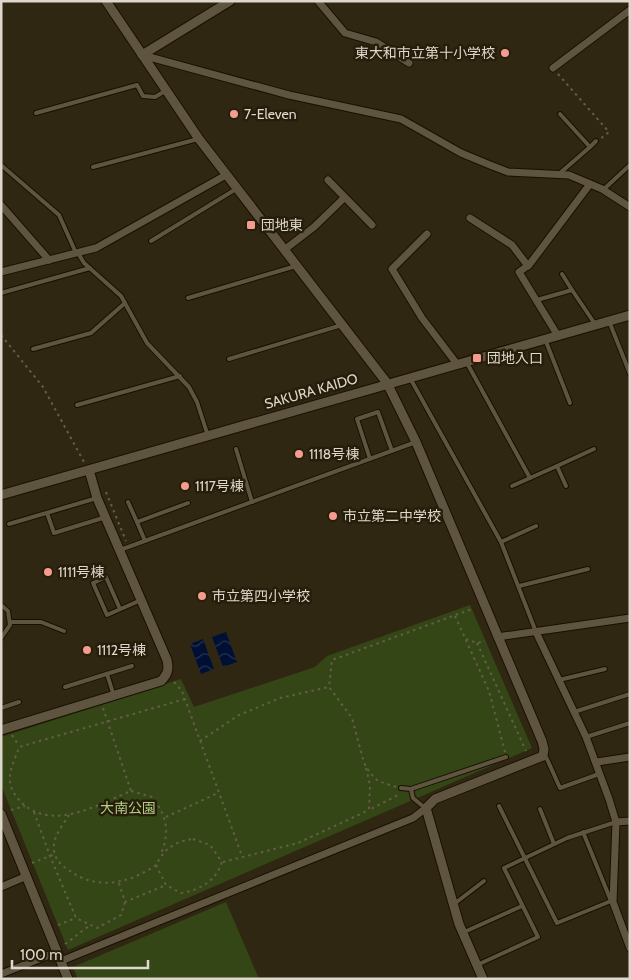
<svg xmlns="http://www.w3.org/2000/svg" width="631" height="980" font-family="Cabin,'Noto Sans JP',sans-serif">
	<defs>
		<pattern id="water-waves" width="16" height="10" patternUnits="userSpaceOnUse" patternTransform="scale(1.25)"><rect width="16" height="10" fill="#001034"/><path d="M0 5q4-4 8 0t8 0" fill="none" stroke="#253250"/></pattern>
	</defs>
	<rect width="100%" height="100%" fill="#302713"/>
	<!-- green -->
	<g fill="#344616">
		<polygon points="470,605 532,748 68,950 1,785 1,737 181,679 194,707 315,667 327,656"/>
		<polygon points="226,902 259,979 78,979 73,967"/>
	</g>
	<!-- water -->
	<g fill="url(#water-waves)">
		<polygon points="226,632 237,662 223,667 212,637"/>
		<polygon points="203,639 214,669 201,674 190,644"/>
	</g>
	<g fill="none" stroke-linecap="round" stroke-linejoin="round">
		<!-- service casing -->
		<g stroke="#181001" stroke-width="6">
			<g id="service">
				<polyline points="36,113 137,85 143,96 155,97 165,91"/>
				<polyline points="590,147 596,141"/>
				<polyline points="1,165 59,215 76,253"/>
				<polyline points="93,167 198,139"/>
				<polyline points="560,173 590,147 560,114"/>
				<polyline points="603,190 630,165"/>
				<polyline points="151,241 236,189"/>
				<polyline points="78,253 84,263 121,296 147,343 189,387 197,402 208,436"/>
				<polyline points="562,274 572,290"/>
				<polyline points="1,293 90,268"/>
				<polyline points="188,298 296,266"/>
				<polyline points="537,300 572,290 595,324"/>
				<polyline points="609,321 630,374"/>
				<polyline points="545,339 570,403"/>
				<polyline points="33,349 91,333 125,303"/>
				<polyline points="229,359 342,325"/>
				<polyline points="467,363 530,478"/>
				<polyline points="410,378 501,542"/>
				<polyline points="77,405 180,376"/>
				<polyline points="236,449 252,502"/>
				<polyline points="370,459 357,419 378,412 392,451"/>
				<polyline points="557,466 594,449"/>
				<polyline points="512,486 557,466 566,486"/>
				<polyline points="128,502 137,522"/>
				<polyline points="47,513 54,533 106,517"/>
				<polyline points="9,524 97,498"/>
				<polyline points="536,526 501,542 536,632"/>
				<polyline points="145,541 137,522 188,503"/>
				<polyline points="120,550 416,442"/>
				<polyline points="519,586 588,569"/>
				<polyline points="1,605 8,611 10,625 1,638"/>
				<polyline points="120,609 106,577 93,583 107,615 141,600"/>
				<polyline points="10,622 41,622 64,631"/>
				<polyline points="107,674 114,696"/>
				<polyline points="559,680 605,669"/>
				<polyline points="65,687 132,666"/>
				<polyline points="1,708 19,702"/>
				<polyline points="574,712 630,694"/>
				<polyline points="586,737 630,723"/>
				<polyline points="544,756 547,759 560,788 599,774"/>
				<polyline points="401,788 411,789 506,757"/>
				<polyline points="411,789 413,798 425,808"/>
				<polyline points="499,806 557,923 611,901"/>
				<polyline points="540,809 554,844"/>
				<polyline points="583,832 611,901"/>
				<polyline points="454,904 484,881"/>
				<polyline points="462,933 522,906"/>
				<polyline points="477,965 538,937 504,868 567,838 616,822"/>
			</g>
		</g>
		<!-- minor casing -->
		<g stroke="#181001" stroke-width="9">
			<g id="minor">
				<polyline points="318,1 345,33 376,42 409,63"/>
				<polyline points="142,55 289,95 401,119 461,153 490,165 508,172 569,175 602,189 630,207"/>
				<polyline points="553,68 630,10"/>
				<polyline points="328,180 372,225"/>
				<polyline points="1,205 49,260"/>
				<polyline points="470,218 512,245 528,266"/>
				<polyline points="427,234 392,269 422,318 457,364"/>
				<polyline points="284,250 314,227 344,198"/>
				<polyline points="1,272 96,248 226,175"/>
				<polyline points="558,336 519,272 529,265 590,184"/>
				<polyline points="536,632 586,737 609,799 616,822 613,902 630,948"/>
				<polyline points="497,637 630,618"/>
				<polyline points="597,762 630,757"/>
				<polyline points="616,822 630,821"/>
				<polyline points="1,887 27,876"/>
				<polyline points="61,961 413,818 426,808"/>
				<polyline points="1,974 57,952"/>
			</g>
		</g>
		<!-- tertiary casing -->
		<g stroke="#181001" stroke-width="11">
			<g id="tertiary">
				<polyline points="106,1 199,139 387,383 416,442 542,741 544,749 543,756 435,799 426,808 459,924 483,979"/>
				<polyline points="142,55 230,1"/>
				<polyline points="1,495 630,315"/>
				<path d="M1,730L161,681C168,674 169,669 167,660L97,498L89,470"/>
				<polyline points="1,814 68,979"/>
			</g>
		</g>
		<!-- path -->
		<g stroke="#655c4b" stroke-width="2" stroke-dasharray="2.5 4" stroke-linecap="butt">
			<polyline points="558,74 609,132 600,139"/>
			<polyline points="1,335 43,387 84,462"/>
			<polyline points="106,492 126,541"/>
			<polyline points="455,616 489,691 505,752"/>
			<polyline points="466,639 477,643 485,641"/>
			<polyline points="477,643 526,751"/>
			<polyline points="174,682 182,691 242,856"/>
			<path d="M103,708L131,791C99,804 53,832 22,803C16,797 10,789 10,780C9,768 16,758 19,747L185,699"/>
			<polyline points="12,735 19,746"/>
			<polyline points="200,741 239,715 280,698 329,687"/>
			<polyline points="366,768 370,785 369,810 400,794"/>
			<polyline points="396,787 378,781 370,773 364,763 352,718 329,687 332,660 472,609"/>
			<path d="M131,791L152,797C167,816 170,831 161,854"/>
			<polyline points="11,810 25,806"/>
			<polyline points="34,812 50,856 76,918 97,928 121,915 125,902"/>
			<path d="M69,815C63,825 52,838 54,850C55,860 62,866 70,871C98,891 130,883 156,865"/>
			<polyline points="166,817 218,793"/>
			<path d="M193,839L210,845L222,862C216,881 200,890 181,893L166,885L156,865C165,848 174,842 193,839Z"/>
			<polyline points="223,862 298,843 369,810"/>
			<polyline points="32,863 55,854"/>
			<polyline points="119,883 125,902 166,885"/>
			<polyline points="58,925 76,918"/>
			<polyline points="65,944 89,926"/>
		</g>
		<!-- service -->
		<use href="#service" stroke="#5e543f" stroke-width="4"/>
		<!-- minor -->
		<use href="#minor" stroke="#5e543f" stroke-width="7"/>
		<!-- tertiary -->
		<use href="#tertiary" stroke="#5e543f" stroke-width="9"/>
	</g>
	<!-- markers -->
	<g fill="#f59c90" stroke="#261d0a" stroke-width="2">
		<circle cx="505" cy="53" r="5"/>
		<circle cx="234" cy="114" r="5"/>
		<rect x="246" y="220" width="10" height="10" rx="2.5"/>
		<rect x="472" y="353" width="10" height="10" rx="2.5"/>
		<circle cx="299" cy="454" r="5"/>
		<circle cx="185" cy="486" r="5"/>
		<circle cx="333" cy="516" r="5"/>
		<circle cx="48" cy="572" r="5"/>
		<circle cx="202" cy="596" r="5"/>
		<circle cx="87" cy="650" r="5"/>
	</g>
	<g text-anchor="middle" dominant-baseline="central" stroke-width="5" stroke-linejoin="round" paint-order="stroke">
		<!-- poi labels -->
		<g font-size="14" fill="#ded8cc" stroke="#261d0a" text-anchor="start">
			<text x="495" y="53" text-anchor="end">東大和市立第十小学校</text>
			<text x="244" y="114">7-Eleven</text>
			<text x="261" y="225">団地東</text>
			<text x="487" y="358">団地入口</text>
			<text x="309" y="454">1118号棟</text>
			<text x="195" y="486">1117号棟</text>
			<text x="343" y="516">市立第二中学校</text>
			<text x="58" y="572">1111号棟</text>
			<text x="212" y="596">市立第四小学校</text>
			<text x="97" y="650">1112号棟</text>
		</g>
		<!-- street labels -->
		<g font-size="14" fill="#ded8cc" stroke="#261d0a">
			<text transform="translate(311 391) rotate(-16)">SAKURA KAIDO</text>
		</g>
		<!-- park labels -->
		<g font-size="14" fill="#b0d083" stroke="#261d0a">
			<text x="128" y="808">大南公園</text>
		</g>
	</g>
	<!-- border -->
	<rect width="631" height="980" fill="none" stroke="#ded8cc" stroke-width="5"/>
	<!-- scale -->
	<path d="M12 960v8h136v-8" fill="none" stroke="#ded8cc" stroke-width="2.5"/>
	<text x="20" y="960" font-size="15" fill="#ded8cc" stroke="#261d0a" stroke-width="4" paint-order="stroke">100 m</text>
</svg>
